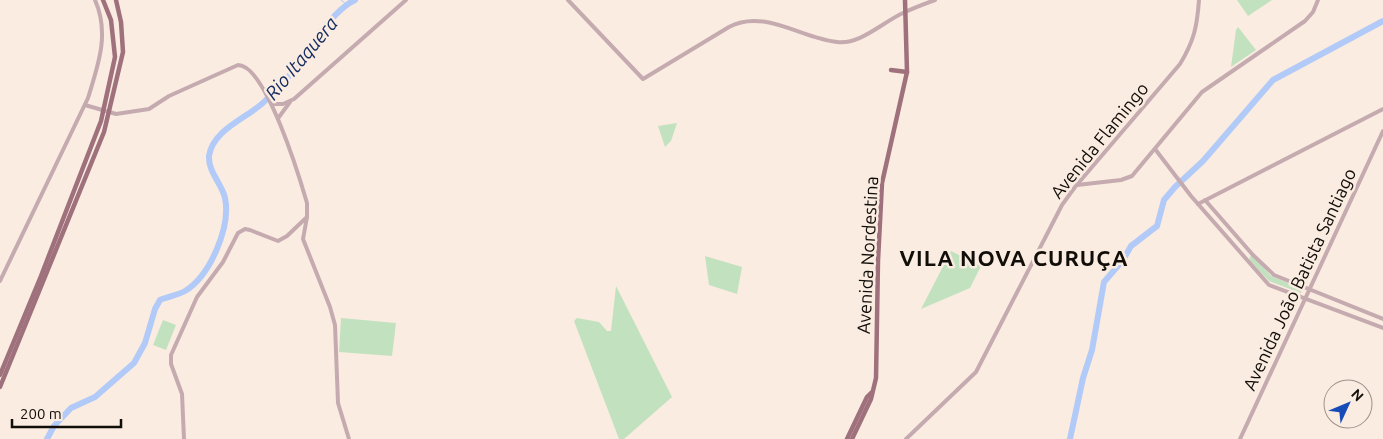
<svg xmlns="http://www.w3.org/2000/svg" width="1383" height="439" font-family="Ubuntu,sans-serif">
	<rect width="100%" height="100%" fill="#faece1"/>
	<!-- green -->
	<g fill="#c2e2bf">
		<polygon points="1237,0 1272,0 1248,16"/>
		<polygon points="1238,27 1256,50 1231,67 1236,30"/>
		<polygon points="677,123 671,141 665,147 658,126"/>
		<polygon points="951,251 981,266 970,288 921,309"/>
		<polygon points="1251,254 1271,276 1303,289 1301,293 1269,281 1249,260"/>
		<polygon points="705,256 742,267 737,294 709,285"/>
		<polygon points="616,286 672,397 624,439 619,439 574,321 577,318 599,322 607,331 611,331"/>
		<polygon points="341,318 396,323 392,356 339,352"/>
		<polygon points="163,320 176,325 166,350 153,345"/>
	</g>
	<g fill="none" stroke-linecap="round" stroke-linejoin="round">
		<!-- stream -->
		<polyline stroke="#b2caf8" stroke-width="1" points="341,0 346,4"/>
		<!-- river -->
		<g stroke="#b2caf8" stroke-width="6">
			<path d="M47,439L54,426L71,408L95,397L134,363L145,343L155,309L160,300C167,297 178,295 185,291C210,276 231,227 225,198C222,184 208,172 209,156C213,129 248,118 265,101C274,91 285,82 293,71C310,50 331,11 355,0"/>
			<polyline points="1070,439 1083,378 1092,350 1104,282 1123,260 1131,246 1157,226 1164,200 1175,187 1203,161 1273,80 1383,21"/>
		</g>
		<!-- minor -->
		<g stroke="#c5abb0" stroke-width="4">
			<path d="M568,0L643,79L729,27C764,8 802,39 837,42C860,45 883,22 903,13C913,8 924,4 935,0"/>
			<polyline points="273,104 283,104 294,99 406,0"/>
			<path d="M85,105L116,114L149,109L169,96L238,65C266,65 300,179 307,203V217L303,239L330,307L335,325L338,403L349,439"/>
			<polyline points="279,117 290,102"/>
			<polyline points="1155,149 1191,196 1269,285 1383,328"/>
			<polyline points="1077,185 1121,180 1132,176 1202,92 1305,21 1313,12 1318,0"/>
			<polyline points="1205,200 1253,255 1274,275 1383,319"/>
			<polyline points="1198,204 1383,109"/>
			<path d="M0,281L88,98C98,65 110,34 95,0"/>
			<polyline points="184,439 182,394 171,364 171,355 197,297 223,262 238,233 245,229 250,230 278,241 287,236 307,217"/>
			<path d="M906,439L976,372L1062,205L1075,187L1180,64C1194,41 1197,27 1199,0"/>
			<polyline points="1240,439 1383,131"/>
		</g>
		<!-- major -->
		<g stroke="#9f717c" stroke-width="4.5">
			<polyline points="891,70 907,72"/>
			<polyline points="0,375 41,276 101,121 115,57 111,20 103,0"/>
			<polyline points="0,387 104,132 123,52 121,22 116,0"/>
			<polyline points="847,439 867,397 871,393"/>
			<polyline points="852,439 871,399 876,378 878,261 882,183 907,72 905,0"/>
		</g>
	</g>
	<g text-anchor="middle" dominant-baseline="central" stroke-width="5" stroke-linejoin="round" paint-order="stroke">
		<!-- street labels -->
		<g font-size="18" fill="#110d09" stroke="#faece1">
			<text transform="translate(1099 140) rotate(-51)">Avenida Flamingo</text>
			<text transform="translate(867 255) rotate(-87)">Avenida Nordestina</text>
			<text transform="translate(1299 279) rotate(-65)">Avenida João Batista Santiago</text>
		</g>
		<!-- water labels -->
		<g font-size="19" font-style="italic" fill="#112a5f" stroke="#faece1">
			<text transform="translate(301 58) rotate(-50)">Rio Itaquera</text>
		</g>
		<!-- district labels -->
		<g font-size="22" font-weight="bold" letter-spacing="1" fill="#110d09" stroke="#faece1">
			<text x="1014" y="257">VILA NOVA CURUÇA</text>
		</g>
	</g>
	<!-- north arrow -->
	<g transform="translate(1348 404) rotate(46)"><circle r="24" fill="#faece1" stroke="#9d938b"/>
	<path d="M0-4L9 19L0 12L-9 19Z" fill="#174bb7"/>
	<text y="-8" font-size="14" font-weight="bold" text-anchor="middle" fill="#110d09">N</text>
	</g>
	<!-- scale -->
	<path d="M12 419v8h109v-8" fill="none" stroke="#110d09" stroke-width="2.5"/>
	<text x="20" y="419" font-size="15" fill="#110d09" stroke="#faece1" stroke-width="4" paint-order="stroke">200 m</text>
</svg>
